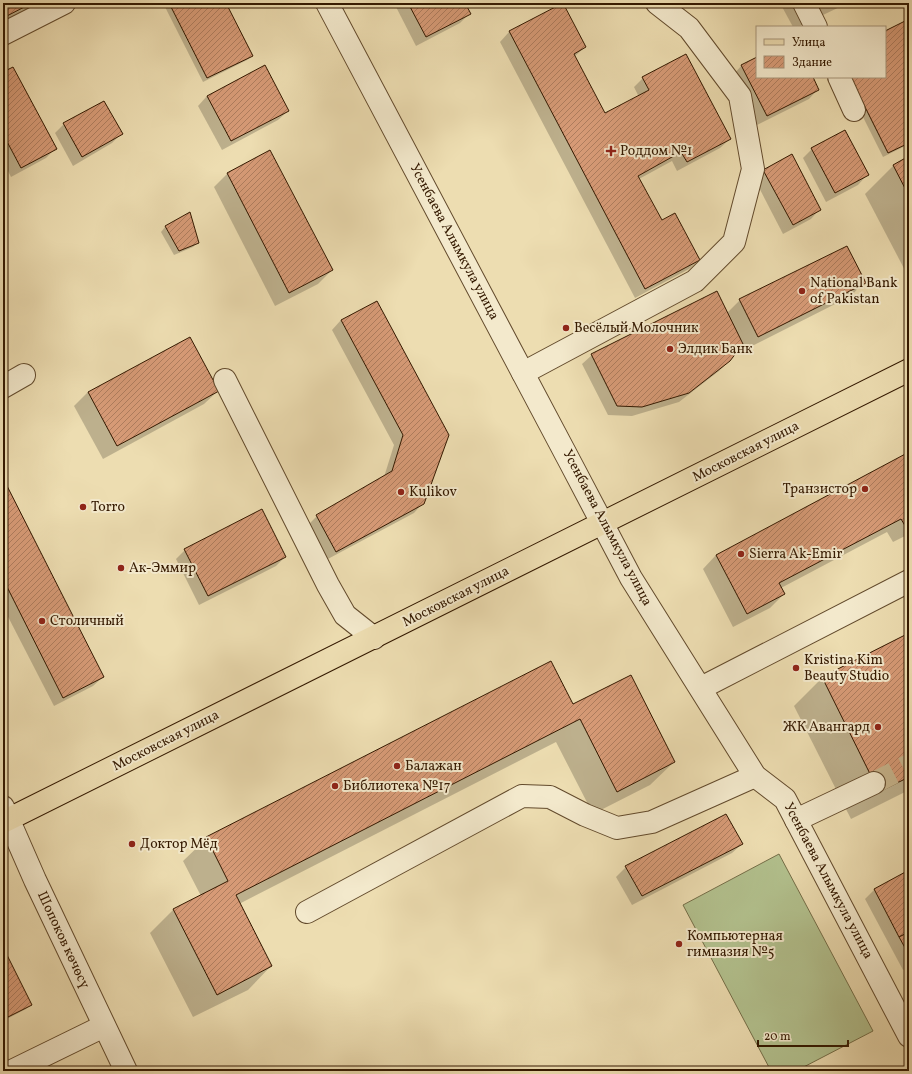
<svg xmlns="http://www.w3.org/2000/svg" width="912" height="1074" font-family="Vollkorn,serif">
	<defs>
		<pattern id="building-hatch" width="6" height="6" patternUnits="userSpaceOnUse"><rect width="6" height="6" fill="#d69a76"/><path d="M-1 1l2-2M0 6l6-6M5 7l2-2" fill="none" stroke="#ae7d5e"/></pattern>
	</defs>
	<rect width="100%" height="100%" fill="#edddb1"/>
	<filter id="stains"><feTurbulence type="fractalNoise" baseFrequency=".005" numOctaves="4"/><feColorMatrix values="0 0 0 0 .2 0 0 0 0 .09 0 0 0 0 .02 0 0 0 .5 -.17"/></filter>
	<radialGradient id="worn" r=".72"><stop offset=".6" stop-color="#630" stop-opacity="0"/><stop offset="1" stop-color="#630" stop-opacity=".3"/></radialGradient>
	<!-- pitch -->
	<polygon fill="#b3c28f" stroke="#746e48" points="779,854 873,1031 796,1071 771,1071 683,905"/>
	<!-- shadow -->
	<g fill="#0003">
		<polygon points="3,3 54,3 3,29"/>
		<polygon points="163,3 225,3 251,56 247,60 203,82"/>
		<polygon points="394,3 464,3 469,14 460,23 416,46"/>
		<polygon points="780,3 848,3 798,27 793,27"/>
		<polygon points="563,4 585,47 574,57 605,114 639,97 634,87 643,78 730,139 720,148 677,171 672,161 639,179 661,221 699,260 689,269 635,298 500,42 509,32"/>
		<polygon points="909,20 909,144 883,157 843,77 885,77 885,32"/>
		<polygon points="757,58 757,77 812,77 818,89 809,99 757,125 733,75 742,65"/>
		<polygon points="3,73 55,149 46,158 11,177 3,161"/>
		<polygon points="207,96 288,111 278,120 222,150 198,106"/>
		<polygon points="64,124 121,134 112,143 73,166 55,133"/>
		<polygon points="812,149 867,175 858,185 826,202 803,158"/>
		<polygon points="909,158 909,278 865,194 893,166"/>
		<polygon points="764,170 820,209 811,219 783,234 755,180"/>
		<polygon points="227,174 332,270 318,284 275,306 214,187"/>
		<polygon points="189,214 197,243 193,247 174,255 161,232 165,227"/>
		<polygon points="847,247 864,282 851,296 744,350 741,344 729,361 719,371 679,402 632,416 608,415 582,364 592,355 727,313 740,300"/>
		<polygon points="377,303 423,503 414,513 326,560 308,525 317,516 384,477 394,445 332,330 341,320"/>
		<polygon points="190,338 218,391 204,404 103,459 74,406 88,392"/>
		<polygon points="909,453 909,534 893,542 887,532 781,588 784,594 770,608 733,627 703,569 716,555"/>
		<polygon points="3,480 103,677 93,686 54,706 3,607"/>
		<polygon points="185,550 285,557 276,566 199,605 176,559"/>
		<polygon points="909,635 909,790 851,819 794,706 822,678"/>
		<polygon points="572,706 674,762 650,785 593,814 556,742 239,904 271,966 248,990 193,1017 150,933 173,910 201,896 183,861 207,838"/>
		<polygon points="742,844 732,853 632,905 616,877 626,867"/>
		<polygon points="909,871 909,967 903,970 865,899 874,890"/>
		<polygon points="3,949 30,1005 26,1009 3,1021"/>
	</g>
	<!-- building -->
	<g fill="url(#building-hatch)" stroke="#341900">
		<polygon points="3,3 32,3 3,18"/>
		<polygon points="169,3 226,3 253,56 207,78"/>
		<polygon points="408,3 465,3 471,14 426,37"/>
		<polygon points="563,3 586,47 574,54 605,113 649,90 642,77 686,54 731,139 687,162 681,152 638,176 662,220 675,213 700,260 645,289 509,31"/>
		<polygon points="909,19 909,143 888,153 850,77 885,77 885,31"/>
		<polygon points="757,57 757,77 813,77 819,90 767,116 741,65"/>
		<polygon points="265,65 289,111 231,141 207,96"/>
		<polygon points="13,67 57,149 21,168 3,134 3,72"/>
		<polygon points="104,101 123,134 82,157 63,123"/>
		<polygon points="845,130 869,175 835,193 811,148"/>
		<polygon points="270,150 333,270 289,293 227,173"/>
		<polygon points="792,154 821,210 793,225 763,170"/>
		<polygon points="909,156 909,196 893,165"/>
		<polygon points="190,212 199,243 179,251 165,226"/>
		<polygon points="847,246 866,283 758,337 739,299"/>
		<polygon points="717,291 743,344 730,361 689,393 642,407 617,406 591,354"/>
		<polygon points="377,301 449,435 424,504 336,552 316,515 392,471 403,435 341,320"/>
		<polygon points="190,337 219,391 117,446 88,392"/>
		<polygon points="909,452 909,528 907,529 901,519 779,583 785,594 747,614 716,555"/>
		<polygon points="3,478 104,677 63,698 3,579"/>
		<polygon points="262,509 286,557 208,596 184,549"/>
		<polygon points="909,633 909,777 879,792 822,677"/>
		<polygon points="551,661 573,704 631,675 675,762 617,792 580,719 236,895 272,966 217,995 173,909 228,881 206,837"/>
		<polygon points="726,814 743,844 642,896 625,866"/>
		<polygon points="909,870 909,932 899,937 874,889"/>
		<polygon points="909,932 909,955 899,937"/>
		<polygon points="3,947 32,1005 8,1017 3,1007"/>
	</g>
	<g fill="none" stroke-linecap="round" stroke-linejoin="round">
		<!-- minor-tunnel -->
		<polyline stroke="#c8b68e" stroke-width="22" stroke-dasharray="22 11" stroke-linecap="butt" points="874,783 909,765"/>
		<!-- minor casing -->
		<g stroke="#624a2c" stroke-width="24">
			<g id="minor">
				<polyline points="327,3 570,462 631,578 755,776 785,799 909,1036"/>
				<polyline points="804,3 816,27"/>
				<polyline points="3,34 64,3"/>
				<polyline points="839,77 854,110"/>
				<polyline points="523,373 695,281 734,242 753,169 740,96 689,28 657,3"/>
				<polyline points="225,380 328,585 345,615 374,638"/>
				<polyline points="3,387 24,375"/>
				<polyline points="701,688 909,581"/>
				<polyline points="3,807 35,880 126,1071"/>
				<polyline points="796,820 874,783"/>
				<polyline points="307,912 522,796 550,797 585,815 617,828 652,822 755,776"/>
				<polyline points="12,1071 104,1026"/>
			</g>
		</g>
		<!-- major casing -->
		<g stroke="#341900" stroke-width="24">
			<polyline id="major" points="3,822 909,370"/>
		</g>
		<!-- minor -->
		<use href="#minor" stroke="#f3e9cc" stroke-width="22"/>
		<!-- major -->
		<use href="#major" stroke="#edddb1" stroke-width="22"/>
	</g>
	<!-- markers -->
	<g fill="#8f2418" stroke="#f3e9cc" stroke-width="1.5">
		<path d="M609 145h4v4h4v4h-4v4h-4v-4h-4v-4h4z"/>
		<circle cx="802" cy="291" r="4"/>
		<circle cx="566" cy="328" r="4"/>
		<circle cx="670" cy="349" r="4"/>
		<circle cx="865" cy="489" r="4"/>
		<circle cx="401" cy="492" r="4"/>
		<circle cx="83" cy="507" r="4"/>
		<circle cx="741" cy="554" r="4"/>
		<circle cx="121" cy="568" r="4"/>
		<circle cx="42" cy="621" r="4"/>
		<circle cx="796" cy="668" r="4"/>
		<circle cx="878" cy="727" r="4"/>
		<circle cx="397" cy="766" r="4"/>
		<circle cx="335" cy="786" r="4"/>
		<circle cx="132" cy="844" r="4"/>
		<circle cx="679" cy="944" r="4"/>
	</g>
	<g text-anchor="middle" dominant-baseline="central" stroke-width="4" stroke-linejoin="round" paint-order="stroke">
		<!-- poi labels -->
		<g font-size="14" fill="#341900" stroke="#f3e9cc" text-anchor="start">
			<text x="620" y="151">Роддом №1</text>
			<text x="810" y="283">National Bank<tspan x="810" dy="16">of Pakistan</tspan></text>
			<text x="574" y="328">Весёлый Молочник</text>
			<text x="678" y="349">Элдик Банк</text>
			<text x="857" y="489" text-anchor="end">Транзистор</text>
			<text x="409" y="492">Kulikov</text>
			<text x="91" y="507">Torro</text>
			<text x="749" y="554">Sierra Ak-Emir</text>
			<text x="129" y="568">Ак-Эммир</text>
			<text x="50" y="621">Столичный</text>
			<text x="804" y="660">Kristina Kim<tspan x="804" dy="16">Beauty Studio</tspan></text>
			<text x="870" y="727" text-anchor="end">ЖК Авангард</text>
			<text x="405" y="766">Балажан</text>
			<text x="343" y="786">Библиотека №17</text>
			<text x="140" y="844">Доктор Мёд</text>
			<text x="687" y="936">Компьютерная<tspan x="687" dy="16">гимназия №5</tspan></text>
		</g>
		<!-- street labels -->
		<g font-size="14" fill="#341900" stroke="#f3e9cc">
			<text transform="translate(454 242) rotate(62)">Усенбаева Алымкула улица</text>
			<text transform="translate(746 452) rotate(-27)">Московская улица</text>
			<text transform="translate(607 528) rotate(62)">Усенбаева Алымкула улица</text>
			<text transform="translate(456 597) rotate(-27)">Московская улица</text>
			<text transform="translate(166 741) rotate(-27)">Московская улица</text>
			<text transform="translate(828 881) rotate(62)">Усенбаева Алымкула улица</text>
			<text transform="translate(63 940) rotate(65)">Шопоков көчөсү</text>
		</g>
	</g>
	<!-- margin -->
	<rect width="912" height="1074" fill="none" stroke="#edddb1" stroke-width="16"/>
	<rect x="4" y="4" width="904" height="1066" fill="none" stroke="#341900" stroke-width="2"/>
	<rect x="8" y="8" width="896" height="1058" fill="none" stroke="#341900"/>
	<!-- legend -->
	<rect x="756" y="26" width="130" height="52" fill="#f3e9cc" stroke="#a7967a"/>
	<rect x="764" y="39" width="20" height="6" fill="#edddb1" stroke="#a7967a"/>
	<text x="792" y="46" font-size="12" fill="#341900">Улица</text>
	<rect x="764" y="56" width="20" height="12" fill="url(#building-hatch)" stroke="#a7967a"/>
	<text x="792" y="66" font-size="12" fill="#341900">Здание</text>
	<!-- scale -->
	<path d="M758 1040v6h90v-6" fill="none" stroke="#341900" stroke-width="2"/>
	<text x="764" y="1040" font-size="12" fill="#341900" stroke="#f3e9cc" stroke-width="3" paint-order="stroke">20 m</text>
	<rect width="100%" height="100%" filter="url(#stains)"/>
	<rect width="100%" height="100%" fill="url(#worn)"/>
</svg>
